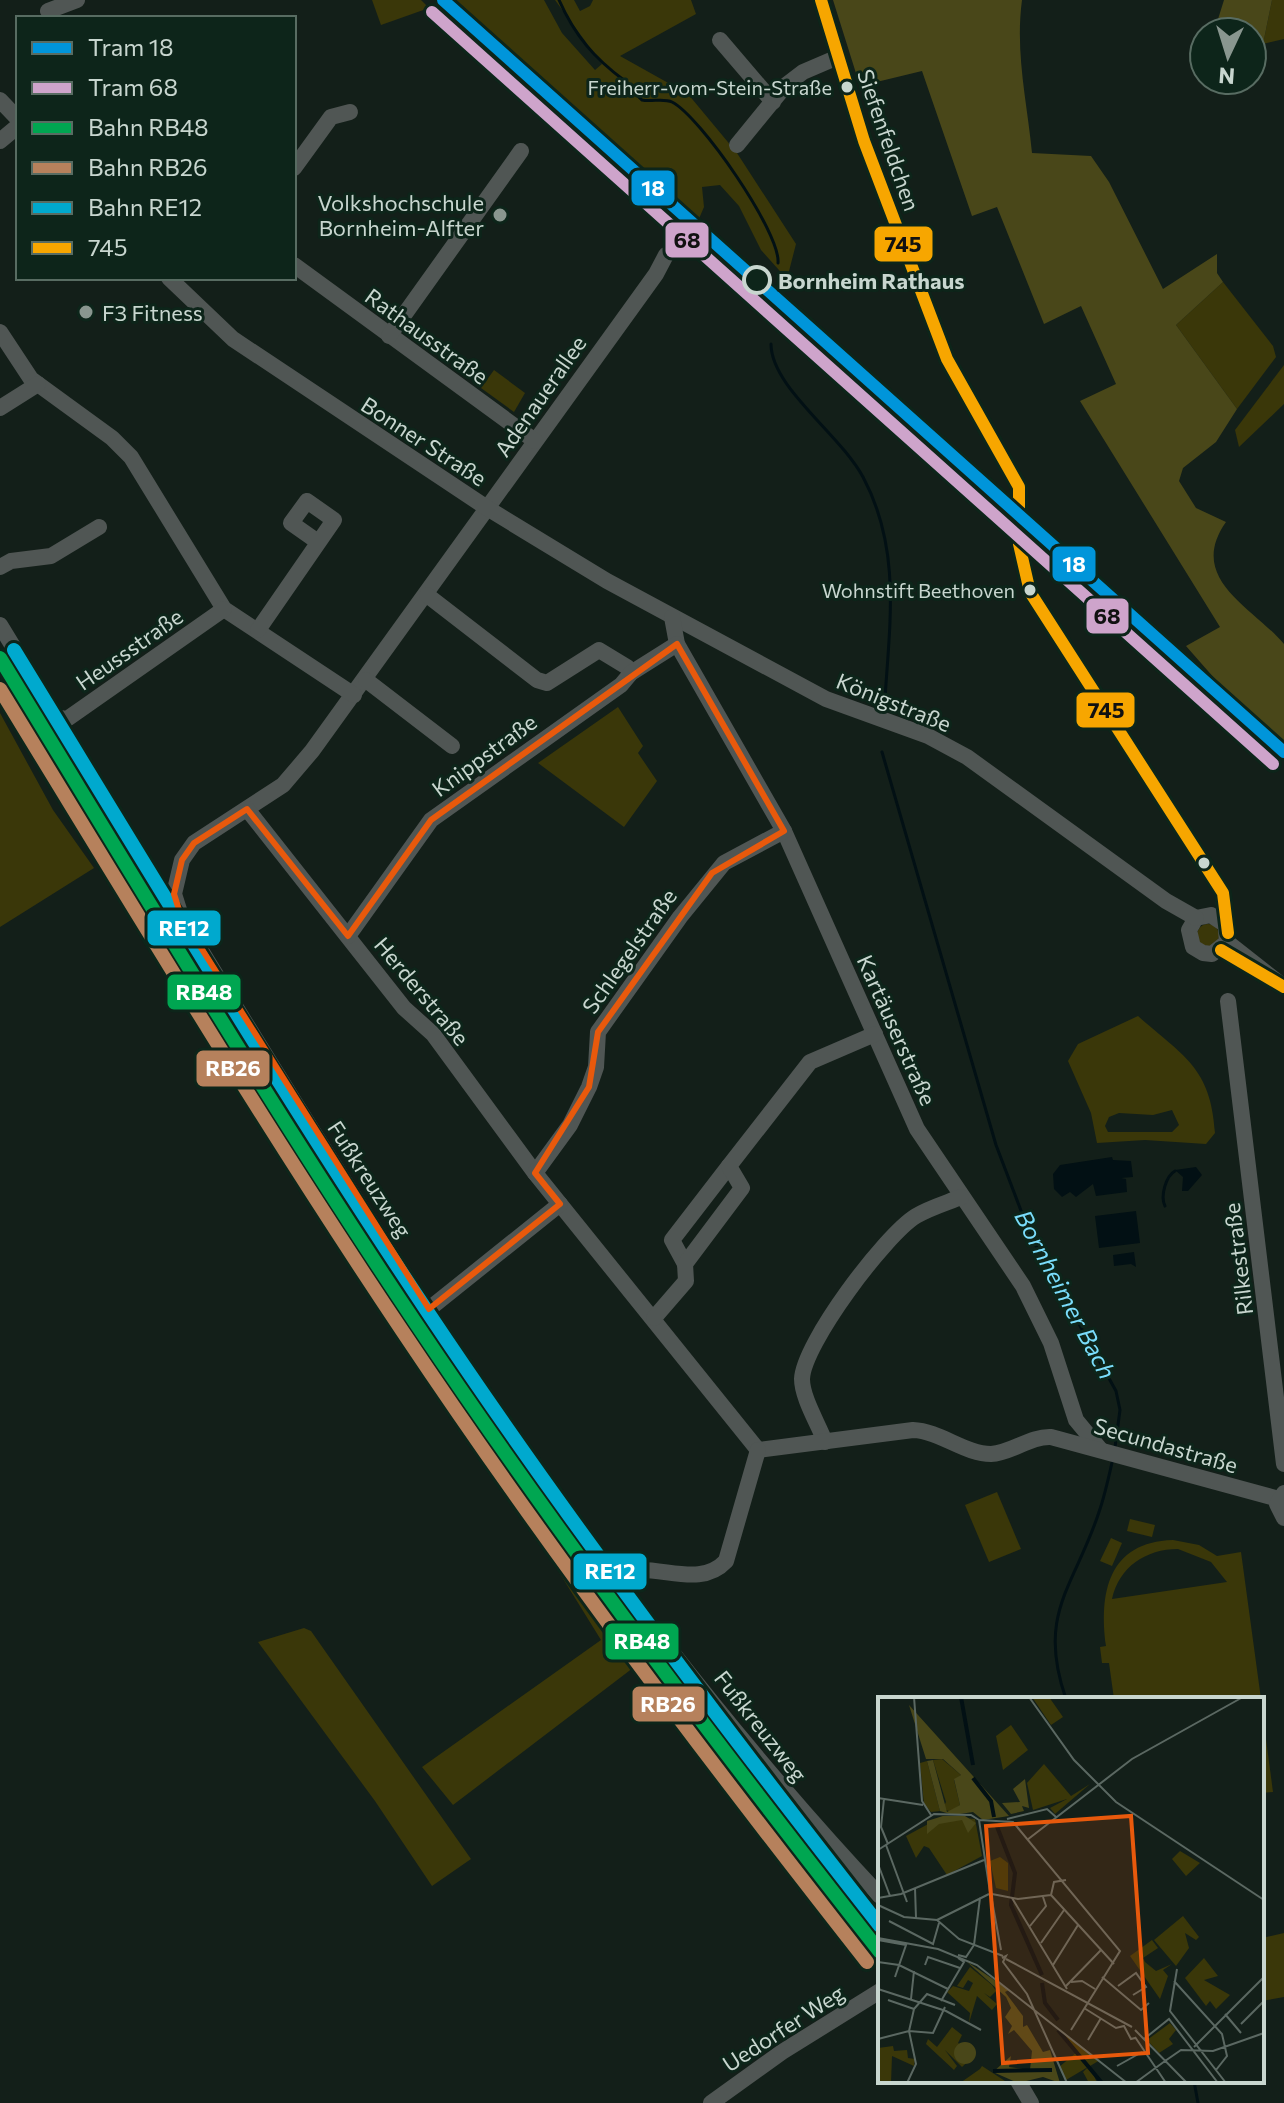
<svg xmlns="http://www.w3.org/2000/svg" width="1284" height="2103" font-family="Commissioner,sans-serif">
	<rect width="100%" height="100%" fill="#131f19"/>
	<!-- green -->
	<g fill="#3a3709" fill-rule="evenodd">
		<polygon points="372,0 421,0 429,8 381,25"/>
		<polygon points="456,0 544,0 562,33 595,70 602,64 555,0 574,0 580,11 590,6 593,0 691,0 696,14 620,56 688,94 737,153 796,244 787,279 761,250 739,206 720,185 702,187 704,207 698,221"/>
		<polygon points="1272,0 1284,0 1284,39 1263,44"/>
		<polygon points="1223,282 1273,346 1276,357 1237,409 1176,325"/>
		<polygon points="1284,365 1284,404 1239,447 1235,430"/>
		<polygon points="494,370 525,393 514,412 481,388"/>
		<polygon points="618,707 643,746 638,753 657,781 624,827 538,763"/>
		<polygon points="0,713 53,810 94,868 0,927"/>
		<circle cx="1208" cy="935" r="11"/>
		<path d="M1138,1016C1183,1056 1211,1067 1215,1133L1206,1144L1145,1140L1097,1143L1091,1113L1068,1061L1078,1044ZM1172,1110L1179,1125L1172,1132H1108L1105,1126L1109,1117L1119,1113L1153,1115Z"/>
		<polygon points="997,1492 1021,1549 989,1562 965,1505"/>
		<polygon points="1130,1519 1155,1525 1152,1537 1127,1531"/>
		<polygon points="549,1534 639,1661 629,1671 453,1805 422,1767 601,1640 536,1535"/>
		<polygon points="1111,1538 1122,1543 1112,1566 1100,1561"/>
		<path d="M1173,1540L1199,1545L1217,1556L1241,1552L1261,1699H1114L1109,1663H1102L1100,1647L1106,1646C1099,1593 1108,1542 1173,1540ZM1178,1549L1211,1562L1227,1582L1112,1599C1119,1567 1146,1549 1178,1549Z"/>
		<polygon points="304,1628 311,1631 471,1859 432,1886 375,1801 258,1642"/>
		<polygon points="1262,1709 1273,1792 1262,1793"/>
		<polygon points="1284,1933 1284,1997 1262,2001 1262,1938"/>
	</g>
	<!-- forest -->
	<g fill="#494719">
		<path d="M833,0H1022C1015,53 1027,101 1032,153L1091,156L1109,182L1163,289L1217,254V273L1223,282L1176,325L1237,409L1216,442L1183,468L1179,481L1196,508L1226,522C1186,579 1253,607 1284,644V745L1237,704L1186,646L1220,627L1080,401L1116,384L1081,306L1044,324L997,207L972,216L922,71L860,86Z"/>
		<polygon points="1224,0 1272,0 1263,44 1252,47 1252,32 1214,32"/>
	</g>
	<!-- water -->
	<g fill="#021014">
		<polygon points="1112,1157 1113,1160 1131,1161 1133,1177 1121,1178 1126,1179 1127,1192 1096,1196 1093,1184 1076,1197 1070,1192 1062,1197 1054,1189 1053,1174 1060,1165"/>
		<polygon points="1196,1167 1202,1175 1188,1191 1182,1191 1183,1177 1175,1170"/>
		<polygon points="1136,1211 1140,1243 1099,1248 1095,1216"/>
		<polygon points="1134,1252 1136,1267 1131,1264 1114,1266 1113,1255"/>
	</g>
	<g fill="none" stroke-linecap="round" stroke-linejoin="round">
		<!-- stream -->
		<g stroke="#021014" stroke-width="3">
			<path d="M559,0C575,36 594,58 625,81C632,86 635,95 642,100C651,102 664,98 672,102C700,116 781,233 778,263"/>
			<path d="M771,344C771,387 840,434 863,477C901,548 890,621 885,698"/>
			<polyline points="882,752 996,1145 1031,1237 1116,1391 1120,1410 1115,1447"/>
			<path d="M1165,1206C1160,1196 1166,1176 1175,1171"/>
			<path d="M1066,1699C1036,1613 1075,1586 1099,1512C1105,1495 1109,1476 1113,1458"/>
			<polyline points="1194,2081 1198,2103"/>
		</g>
		<!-- minor -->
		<g stroke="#505654" stroke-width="16">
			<polyline points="821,0 864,141 947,359 1019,487 1019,544 1030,592 1223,893 1227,942 1212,954 1203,953 1193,947 1189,930 1196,918 1211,915 1226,925"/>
			<polyline points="48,11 77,0"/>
			<polyline points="720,40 773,102"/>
			<polyline points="0,100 18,119"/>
			<polyline points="0,141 18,126"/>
			<polyline points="737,145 786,85 803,72 838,57"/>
			<polyline points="294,168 331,117 350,112"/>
			<path d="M666,255L656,274L312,751L283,785L194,843L182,860L174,894L181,916L194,939C397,1272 613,1612 880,1896"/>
			<polyline points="294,265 535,441"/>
			<polyline points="169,278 233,339 487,508 607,581 826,699 928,736 967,757 1166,901 1196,918"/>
			<polyline points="0,332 31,379 112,438 131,457 224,609 354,695"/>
			<polyline points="389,336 521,151"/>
			<polyline points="0,408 38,384"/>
			<polyline points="0,567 11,561 51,556 99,527"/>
			<polyline points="427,595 537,680 547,683 599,650 627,667 631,673"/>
			<polyline points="672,617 677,644 784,831 917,1129 1023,1286 1051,1343 1076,1420 1100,1449"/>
			<polyline points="0,625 56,717 67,719 224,609"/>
			<polyline points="258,630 334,520 307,501 291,523 318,542"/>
			<polyline points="366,680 452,746"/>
			<polyline points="247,809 404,1008 433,1034 535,1173 758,1450"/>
			<polyline points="348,936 431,820 621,685 631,673 677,644"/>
			<polyline points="1227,942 1284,987"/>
			<polyline points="1228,1001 1284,1464"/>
			<polyline points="535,1173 570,1125 589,1087 596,1067 598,1032 680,917 724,863 784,831"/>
			<polyline points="685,1264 672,1240 729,1166"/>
			<polyline points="429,1309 560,1204"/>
			<polyline points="654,1318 686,1281 685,1264 742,1188 729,1166 810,1062 875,1034"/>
			<path d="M825,1442C819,1425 802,1398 802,1379C803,1344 885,1235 916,1216C929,1208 946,1203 961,1197"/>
			<path d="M758,1450L913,1430C940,1431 965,1454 991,1454C1012,1453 1030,1436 1051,1437L1279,1499"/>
			<polyline points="1284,1493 1277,1504 1284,1518"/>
			<path d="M615,1575C652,1558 697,1592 726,1561L758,1450"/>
			<polyline points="1018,2081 1031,2103"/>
			<polyline points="711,2103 782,2052 880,1991"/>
		</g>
		<!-- bus-1 casing -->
		<g stroke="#0d251a" stroke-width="18">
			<g id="bus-1">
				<polyline points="821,0 864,141 947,359 1019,487 1019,544 1030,592 1223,893 1228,933"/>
				<polyline points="1221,950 1284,987"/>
			</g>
		</g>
		<!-- bus-1 -->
		<use href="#bus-1" stroke="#f7a600" stroke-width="12"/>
		<!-- rail-1 casing -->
		<g stroke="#0d251a" stroke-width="20">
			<path id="rail-1" d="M0,658C137,882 271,1108 417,1325C562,1541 720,1748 880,1952"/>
		</g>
		<!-- rail-2 casing -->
		<g stroke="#0d251a" stroke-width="20">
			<path id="rail-2" d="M0,689C132,905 262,1122 403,1332C548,1549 706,1757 867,1962"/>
		</g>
		<!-- rail-3 casing -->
		<g stroke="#0d251a" stroke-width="20">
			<path id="rail-3" d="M14,650C150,872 284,1097 429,1314C570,1525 724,1727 880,1926"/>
		</g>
		<!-- rail-1 -->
		<use href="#rail-1" stroke="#00a651" stroke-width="14"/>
		<!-- rail-2 -->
		<use href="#rail-2" stroke="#b6815c" stroke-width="14"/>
		<!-- rail-3 -->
		<use href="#rail-3" stroke="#00a9ce" stroke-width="14"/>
		<!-- tram-1 casing -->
		<g stroke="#0d251a" stroke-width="18">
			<polyline id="tram-1" points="443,0 1284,752"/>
		</g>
		<!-- tram-2 casing -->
		<g stroke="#0d251a" stroke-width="18">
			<polyline id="tram-2" points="432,12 1273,764"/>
		</g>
		<!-- tram-1 -->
		<use href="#tram-1" stroke="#0095da" stroke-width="12"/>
		<!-- tram-2 -->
		<use href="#tram-2" stroke="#cea4cb" stroke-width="12"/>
	</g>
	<!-- marked area -->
	<path fill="none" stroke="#e8590c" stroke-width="6" stroke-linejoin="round" d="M677,644L784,831L712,873L598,1032L589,1087L535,1173L560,1204L429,1309L181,916L174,894L182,860L194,843L247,809L348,936L431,820Z"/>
	<!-- markers -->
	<g fill="#c8d6cf" stroke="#0d251a" stroke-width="3">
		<circle cx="847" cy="87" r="7"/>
		<circle cx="1030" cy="590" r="7"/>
		<circle cx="1204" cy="863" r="7"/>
	</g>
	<g fill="#89968f" stroke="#0d251a" stroke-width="3">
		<circle cx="500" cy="215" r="8"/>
		<circle cx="86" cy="312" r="8"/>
	</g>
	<circle fill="#0d251a" stroke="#c8d6cf" stroke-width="4" cx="757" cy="280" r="13"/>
	<g text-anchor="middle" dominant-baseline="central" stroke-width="6" stroke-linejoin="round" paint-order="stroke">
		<!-- bus labels -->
		<g font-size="20" fill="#c8d6cf" stroke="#0d251a" text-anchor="end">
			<text x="832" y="87">Freiherr-vom-Stein-Straße</text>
			<text x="1015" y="590">Wohnstift Beethoven</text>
		</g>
		<!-- street labels -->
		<g font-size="22" fill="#c8d6cf" stroke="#0d251a">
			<text transform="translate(889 140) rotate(71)">Siefenfeldchen</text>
			<text transform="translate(427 336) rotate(36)">Rathausstraße</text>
			<text transform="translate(540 396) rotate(-55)">Adenauerallee</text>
			<text transform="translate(424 441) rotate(33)">Bonner Straße</text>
			<text transform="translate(129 649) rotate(-35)">Heussstraße</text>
			<text transform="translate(894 702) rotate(22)">Königstraße</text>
			<text transform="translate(484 755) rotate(-36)">Knippstraße</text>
			<text transform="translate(629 951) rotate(-55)">Schlegelstraße</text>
			<text transform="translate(422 991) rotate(50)">Herderstraße</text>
			<text transform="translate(897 1030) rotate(66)">Kartäuserstraße</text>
			<text transform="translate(370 1179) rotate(57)">Fußkreuzweg</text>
			<text transform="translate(1238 1259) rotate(-97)">Rilkestraße</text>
			<text transform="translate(1166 1445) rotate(16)">Secundastraße</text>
			<text transform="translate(761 1726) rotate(52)">Fußkreuzweg</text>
			<text transform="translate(783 2028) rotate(-33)">Uedorfer Weg</text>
		</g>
		<!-- poi labels -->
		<g font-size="22" fill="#c8d6cf" stroke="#0d251a" text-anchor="end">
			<text x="484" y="202">Volkshochschule<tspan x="484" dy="25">Bornheim-Alfter</tspan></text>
			<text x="102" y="312" text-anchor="start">F3 Fitness</text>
		</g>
		<!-- stop labels -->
		<g font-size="22" font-weight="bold" fill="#c8d6cf" stroke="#0d251a" text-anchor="start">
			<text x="778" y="280">Bornheim Rathaus</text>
		</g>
		<!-- water labels -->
		<g font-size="24" font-style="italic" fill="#7addfb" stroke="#0d251a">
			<text transform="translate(1066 1294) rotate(62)">Bornheimer Bach</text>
		</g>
	</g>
	<!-- overview -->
	<g transform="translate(878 1697)">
		<rect width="386" height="386" fill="#131f19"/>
		<path d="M154,0H171L185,20L173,28ZM133,28L150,53L125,73L118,39ZM64,62L83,78L76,83L82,108L72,115L65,111L68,105L55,63ZM49,64L62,114L53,115L46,107L42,66ZM166,67L193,99L212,87L177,117L172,111L189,102L155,113L149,86ZM65,119L97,122L104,159L69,178L51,151L46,149L38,161L28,139ZM302,154L322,166L308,179L294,162ZM122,160L130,166V194L118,191L112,164ZM305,219L321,240L318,243L307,236L311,251L298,269L276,243ZM274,243L280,251L265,261L267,265L278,274L294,267L285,273L290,279L282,302L252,259ZM326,261L340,279L326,283L352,298L338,312L332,304L328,309L307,281ZM92,270L114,288L118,294L112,300L106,296L119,307L114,313L99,299L91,326L92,316L69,295L75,289L91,294L95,286L90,283L85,291L79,289ZM292,326L298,333L291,342L295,347L281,356L269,343ZM74,330L84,338L80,346L97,358L84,370L67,353L79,369L76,373L48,347L50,342L59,350ZM179,331L222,363L212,369L219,386H211L205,375L210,370L188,383L181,370L199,355ZM15,349L16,354L29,353L30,361L37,362L36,369L14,359L13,386H0V351ZM104,369L127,384L82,386L102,372Z" fill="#3a3709"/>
		<path d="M31,8L131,119L105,123L95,115L75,118L62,114L49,64L55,63L69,115L82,108L76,82L83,78L65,62H48ZM147,82L151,111L144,109L146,114L133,117L124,106L142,105L135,92ZM65,119H87L98,126L90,136L84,123L61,127L49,137V124ZM88,264L131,293L127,295L145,319V330L149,328L165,355L172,353L182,386L165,380L140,386L115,375L133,359L131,370L152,373L154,354L136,333L130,337L134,329L127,320L133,311L128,300ZM76 356a11 11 0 1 1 22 0a11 11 0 1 1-22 0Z" fill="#494719"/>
		<path fill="none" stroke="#021014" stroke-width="4" d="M83,0L95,68M95,81L113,104L116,120M118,127L137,176L133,208L164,278M164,286L167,306L180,323M180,333L224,386M115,374L174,373"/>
		<path fill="none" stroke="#5b6862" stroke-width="2" d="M36,0L44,104L53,118M151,0L196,63L238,105L386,203M0,101L45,108M6,102L3,130L10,147M129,122L169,112L178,120M101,123L135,125L242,254L193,333M101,123L112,195M149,143L254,62L365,0M8,148L29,205M0,153L56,117L93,118L101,123M0,167L12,199M37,191L38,221M114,197L140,202L173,198M113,198L123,253M173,198L236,267M173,198L176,185L188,183M0,201L23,197L106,163M134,201L189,292M0,208L26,220L59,223L81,242L125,259M59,223L111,197M11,224L55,247L61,226M152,229L168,209L165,200M0,241L60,252L99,268L249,386M0,243L28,248L17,280M163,246L186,213M80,258L88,260L96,248L102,201M124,261L128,259L125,265L149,297L189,386M128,262L254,330M0,265L21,268L70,292M47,268L50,260L82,271M175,268L200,228M299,272L292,314L348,386M224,280L263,313L271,306M296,284L344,337L349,359L338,373M193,285L204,284L217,292M188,289L223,253M240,289L258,276L268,290L255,298M0,292L68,314L103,333M33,302L36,274M10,303L36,312M63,304L86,265L80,261M206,311L238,331L246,329L253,342L257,341M347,317L363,336M363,327L386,304M257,333L309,386M257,340L288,386M0,342L31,334L55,336L67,310M266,342L291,322L340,386M210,343L223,321M316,350L386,280M287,364L303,353L335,354L386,336M239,369L264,355M29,386L38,367L31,334L36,312L49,297L77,308M257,386L287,364"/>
		<path fill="#e8590c" fill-opacity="0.15" stroke="#e8590c" stroke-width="4" d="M253,119L270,356L125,366L108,129Z"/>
		<rect width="386" height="386" fill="none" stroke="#c8d6cf" stroke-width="4"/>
	</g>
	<g stroke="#0d251a" stroke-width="3">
		<rect x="630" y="169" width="46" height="38" rx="8" fill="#0095da"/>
		<rect x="664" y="221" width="46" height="38" rx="8" fill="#cea4cb"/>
		<rect x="873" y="225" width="61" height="38" rx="8" fill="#f7a600"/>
		<rect x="1051" y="545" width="46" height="38" rx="8" fill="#0095da"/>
		<rect x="1085" y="597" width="45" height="38" rx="8" fill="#cea4cb"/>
		<rect x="1075" y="691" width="61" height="38" rx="8" fill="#f7a600"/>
		<rect x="146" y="909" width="76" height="38" rx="8" fill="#00a9ce"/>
		<rect x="166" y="973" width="76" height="38" rx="8" fill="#00a651"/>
		<rect x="195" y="1049" width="76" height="39" rx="8" fill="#b6815c"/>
		<rect x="572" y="1552" width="76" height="39" rx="8" fill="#00a9ce"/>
		<rect x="604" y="1622" width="76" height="39" rx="8" fill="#00a651"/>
		<rect x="631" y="1685" width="75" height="38" rx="8" fill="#b6815c"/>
	</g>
	<g font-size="22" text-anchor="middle" font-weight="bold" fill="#fff">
		<text x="653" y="196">18</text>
		<text x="1074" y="572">18</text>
		<text x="184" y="936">RE12</text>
		<text x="204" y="1000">RB48</text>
		<text x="233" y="1076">RB26</text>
		<text x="610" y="1579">RE12</text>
		<text x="642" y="1649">RB48</text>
		<text x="668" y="1712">RB26</text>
	</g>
	<g font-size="22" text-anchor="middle" font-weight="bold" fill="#111">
		<text x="687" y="248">68</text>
		<text x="903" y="252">745</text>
		<text x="1107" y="624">68</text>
		<text x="1106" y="718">745</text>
	</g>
	<!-- legend -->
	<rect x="16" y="16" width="280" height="264" fill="#0d251a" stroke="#586c62" stroke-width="2"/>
	<rect x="32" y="42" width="40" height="12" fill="#0095da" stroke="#586c62" stroke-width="2"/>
	<text x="88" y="56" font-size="24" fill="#c8d6cf">Tram 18</text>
	<rect x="32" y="82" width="40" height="12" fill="#cea4cb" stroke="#586c62" stroke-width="2"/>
	<text x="88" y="96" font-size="24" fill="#c8d6cf">Tram 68</text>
	<rect x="32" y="122" width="40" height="12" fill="#00a651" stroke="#586c62" stroke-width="2"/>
	<text x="88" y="136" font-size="24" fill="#c8d6cf">Bahn RB48</text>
	<rect x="32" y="162" width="40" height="12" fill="#b6815c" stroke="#586c62" stroke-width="2"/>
	<text x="88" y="176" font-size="24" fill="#c8d6cf">Bahn RB26</text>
	<rect x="32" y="202" width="40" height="12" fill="#00a9ce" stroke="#586c62" stroke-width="2"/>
	<text x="88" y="216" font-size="24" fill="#c8d6cf">Bahn RE12</text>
	<rect x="32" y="242" width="40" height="12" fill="#f7a600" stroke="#586c62" stroke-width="2"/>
	<text x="88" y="256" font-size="24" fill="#c8d6cf">745</text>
	<!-- north arrow -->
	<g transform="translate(1228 56) rotate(184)"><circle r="38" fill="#0d251a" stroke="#586c62" stroke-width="2"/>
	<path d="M0-6L14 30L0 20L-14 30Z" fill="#89968f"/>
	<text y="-12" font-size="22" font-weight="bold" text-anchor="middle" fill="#c8d6cf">N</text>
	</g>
</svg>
